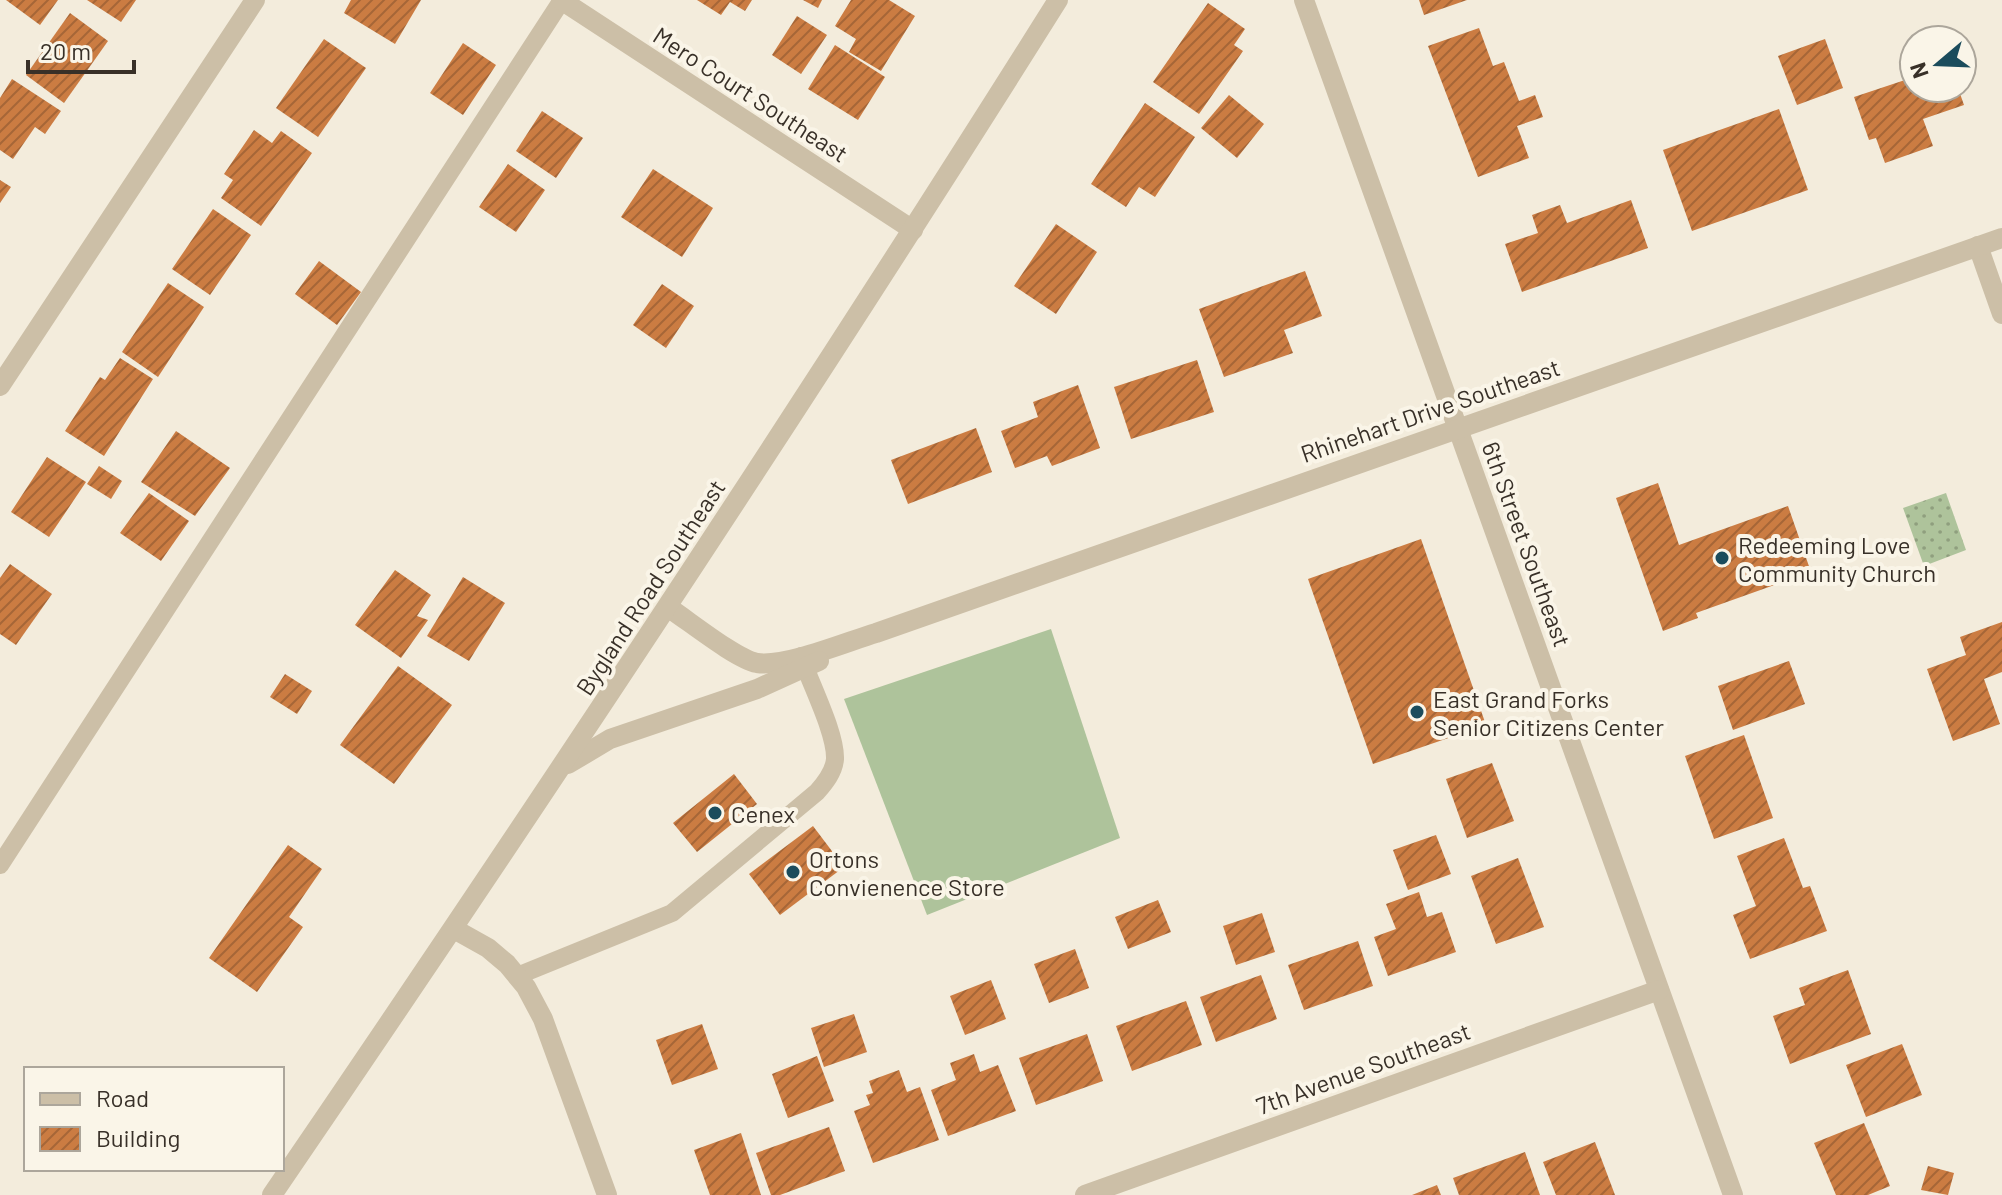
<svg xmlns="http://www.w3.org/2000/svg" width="2002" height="1195" font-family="Barlow,sans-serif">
	<defs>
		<pattern id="park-dots" width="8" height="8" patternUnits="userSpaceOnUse" patternTransform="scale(2)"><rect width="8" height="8" fill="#aec39b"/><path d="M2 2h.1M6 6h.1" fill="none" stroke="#8f9f7e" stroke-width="1.8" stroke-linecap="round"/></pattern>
		<pattern id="building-hatch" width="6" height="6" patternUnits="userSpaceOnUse" patternTransform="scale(2)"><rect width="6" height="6" fill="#cb7c42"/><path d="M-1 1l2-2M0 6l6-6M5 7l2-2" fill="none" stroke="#a66637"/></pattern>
	</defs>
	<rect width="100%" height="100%" fill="#f3ecdc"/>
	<!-- grass -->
	<polygon fill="#aec39b" points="1051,629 1120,838 927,915 844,699"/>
	<!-- park -->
	<polygon fill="url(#park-dots)" points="1946,493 1966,550 1924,566 1903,508"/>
	<!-- building -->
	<g fill="url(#building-hatch)">
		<polygon points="6,0 58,0 40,25"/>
		<polygon points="87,0 136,0 121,22"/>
		<polygon points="351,0 421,0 395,44 344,13"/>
		<polygon points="697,0 752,0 745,11 730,2 721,15"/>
		<polygon points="803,0 822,0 818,8"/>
		<polygon points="851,0 889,0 915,16 881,71 849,52 856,39 835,26"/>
		<polygon points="1419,0 1467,0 1424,15"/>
		<polygon points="1208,3 1245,29 1234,45 1243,51 1199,114 1153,82"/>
		<polygon points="70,13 108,41 64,103 26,75"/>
		<polygon points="797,16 827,35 801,74 772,55"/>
		<polygon points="1479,28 1493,66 1504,62 1519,101 1535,95 1543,117 1517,126 1529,158 1478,177 1428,46"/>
		<polygon points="324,39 366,68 318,137 276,108"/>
		<polygon points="1825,39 1843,88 1797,105 1778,56"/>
		<polygon points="463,43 496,65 463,115 430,93"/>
		<polygon points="835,45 885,77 858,120 808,89"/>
		<polygon points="1914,77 1914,88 1958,88 1964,105 1923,119 1933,146 1885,163 1876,138 1869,140 1854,97"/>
		<polygon points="12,79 61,111 45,134 35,127 13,159 0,150 0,98"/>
		<polygon points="1229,95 1264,124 1237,158 1201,128"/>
		<polygon points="1145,103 1195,137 1155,197 1139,187 1126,207 1091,184"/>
		<polygon points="1779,109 1808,190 1692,231 1663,150"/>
		<polygon points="542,111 583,138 556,178 516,151"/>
		<polygon points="254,130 272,143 281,131 312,153 261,226 221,198 233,180 224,174"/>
		<polygon points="508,164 545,190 516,232 479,207"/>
		<polygon points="653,169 713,208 682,257 621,217"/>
		<polygon points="0,180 11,187 0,203"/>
		<polygon points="1631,200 1648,248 1522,292 1505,244 1538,233 1532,215 1560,205 1567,223"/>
		<polygon points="213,209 251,235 210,295 172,269"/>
		<polygon points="1056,224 1097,252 1056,314 1014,286"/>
		<polygon points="319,261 361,292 337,325 295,294"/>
		<polygon points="1305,271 1322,316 1284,330 1293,353 1224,377 1199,309"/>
		<polygon points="168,283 204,307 158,377 122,352"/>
		<polygon points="662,284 694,306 666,348 633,325"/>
		<polygon points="120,358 153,379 104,456 65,431 100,377 105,380"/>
		<polygon points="1197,360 1214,412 1131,439 1114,387"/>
		<polygon points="1078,385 1100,448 1052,466 1047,456 1015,468 1001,431 1038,417 1033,402"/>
		<polygon points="976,428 992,472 908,504 891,460"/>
		<polygon points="176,431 230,468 195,516 141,482"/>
		<polygon points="47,457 86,482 49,537 11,512"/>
		<polygon points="99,466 122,481 111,499 87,484"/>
		<polygon points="1658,483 1679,545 1788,506 1811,572 1696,613 1698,618 1663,631 1616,498"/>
		<polygon points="149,493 189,521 161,561 120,533"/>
		<polygon points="1421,539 1486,725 1373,764 1308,579"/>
		<polygon points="10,564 52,594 16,645 0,634 0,578"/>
		<polygon points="395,570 431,595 417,616 428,620 401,658 355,625"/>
		<polygon points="463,577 505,603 469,661 427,636"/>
		<polygon points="2002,622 2002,672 1984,679 2000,724 1953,741 1927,669 1966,655 1960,637"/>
		<polygon points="1789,661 1805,704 1733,730 1718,686"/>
		<polygon points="398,666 452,705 394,784 340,745"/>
		<polygon points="285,674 312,691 297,714 270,697"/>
		<polygon points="1744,735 1773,818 1714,839 1685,756"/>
		<polygon points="1492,763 1514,821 1467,838 1446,779"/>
		<polygon points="734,774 757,804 697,852 673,823"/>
		<polygon points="813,826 844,867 780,915 749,874"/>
		<polygon points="1436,835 1451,874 1408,890 1393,850"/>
		<polygon points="1784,838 1803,888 1810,886 1827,931 1750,959 1733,915 1756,906 1737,856"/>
		<polygon points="288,845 322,869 289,917 303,927 257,992 209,958"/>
		<polygon points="1518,858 1544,927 1496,944 1471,876"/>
		<polygon points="1419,892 1427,917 1442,912 1456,952 1388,976 1374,937 1396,929 1386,904"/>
		<polygon points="1158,900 1171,932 1128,949 1115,917"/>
		<polygon points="1262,913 1275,952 1236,965 1223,926"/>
		<polygon points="1358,941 1373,986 1304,1010 1288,965"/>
		<polygon points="1075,949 1089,988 1049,1003 1034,964"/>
		<polygon points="1848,970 1871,1034 1790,1064 1773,1016 1805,1005 1799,988"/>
		<polygon points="1261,975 1277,1019 1216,1042 1200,997"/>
		<polygon points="991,980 1006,1019 965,1035 950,996"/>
		<polygon points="1186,1001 1202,1045 1132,1071 1116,1026"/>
		<polygon points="854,1014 867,1052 824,1067 811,1028"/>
		<polygon points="702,1024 718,1069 672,1085 656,1040"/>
		<polygon points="1087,1034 1103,1081 1036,1105 1019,1058"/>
		<polygon points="1902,1044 1922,1095 1866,1117 1846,1065"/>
		<polygon points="974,1054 980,1072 998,1065 1016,1111 948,1136 931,1090 956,1080 950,1063"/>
		<polygon points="817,1056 834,1101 788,1118 772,1074"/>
		<polygon points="899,1070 907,1092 920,1087 939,1140 873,1163 854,1111 870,1105 866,1095 873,1093 869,1081"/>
		<polygon points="1864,1123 1890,1186 1868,1195 1836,1195 1814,1143"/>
		<polygon points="829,1127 845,1171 780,1195 771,1195 756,1153"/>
		<polygon points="741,1133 761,1195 710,1195 694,1150"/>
		<polygon points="1595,1142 1615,1195 1556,1195 1543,1162"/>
		<polygon points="1525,1152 1540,1195 1459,1195 1453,1178"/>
		<polygon points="1928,1166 1954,1173 1948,1195 1921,1190"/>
		<polygon points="1437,1185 1441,1195 1412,1195"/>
	</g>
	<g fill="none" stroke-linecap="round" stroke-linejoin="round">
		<!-- service -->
		<g stroke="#ccbfa7" stroke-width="18">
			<polyline points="0,865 562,0"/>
			<path d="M517,976L672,913L817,792C825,783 834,772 835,759C836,733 810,683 801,656"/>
		</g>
		<!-- minor -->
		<g stroke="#ccbfa7" stroke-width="20">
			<polyline points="561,0 913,230"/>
			<polyline points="1304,0 1733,1195"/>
			<polyline points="1978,246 2002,314"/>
			<polyline points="0,386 255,0"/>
			<polyline points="454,929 488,948 507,964 526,987 543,1019 607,1195"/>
			<polyline points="1085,1195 1659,990"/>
		</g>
		<!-- tertiary -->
		<g stroke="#ccbfa7" stroke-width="20">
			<path d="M669,608C689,621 736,659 757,663C787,667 846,642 876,633L2002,238"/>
			<polyline points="568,764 610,739 757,689 819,661"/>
			<path d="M272,1195C541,801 804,404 1058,0"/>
		</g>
	</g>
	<!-- markers -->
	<g fill="#1b4c5c" stroke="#faf5e8" stroke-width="3">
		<circle cx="1722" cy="558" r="8"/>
		<circle cx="1417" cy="712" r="8"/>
		<circle cx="715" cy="813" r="8"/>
		<circle cx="793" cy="872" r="8"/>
	</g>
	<g text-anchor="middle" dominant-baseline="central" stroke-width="8" stroke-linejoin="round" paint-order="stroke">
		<!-- street labels -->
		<g font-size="24" fill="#383028" stroke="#faf5e8">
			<text transform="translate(751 94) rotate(33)">Mero Court Southeast</text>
			<text transform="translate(1430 410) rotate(-19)">Rhinehart Drive Southeast</text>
			<text transform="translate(1527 544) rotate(70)">6th Street Southeast</text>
			<text transform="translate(650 587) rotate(-57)">Bygland Road Southeast</text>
			<text transform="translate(1363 1068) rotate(-20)">7th Avenue Southeast</text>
		</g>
		<!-- poi labels -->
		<g font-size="24" fill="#383028" stroke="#faf5e8" text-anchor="start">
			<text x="1738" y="544">Redeeming Love<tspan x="1738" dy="28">Community Church</tspan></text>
			<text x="1433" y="698">East Grand Forks<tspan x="1433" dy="28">Senior Citizens Center</tspan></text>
			<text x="731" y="813">Cenex</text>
			<text x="809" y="858">Ortons<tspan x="809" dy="28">Convienence Store</tspan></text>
		</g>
	</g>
	<!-- legend -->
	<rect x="24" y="1067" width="260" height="104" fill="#faf5e8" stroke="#aca69b" stroke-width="2"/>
	<rect x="40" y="1093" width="40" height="12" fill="#ccbfa7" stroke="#aca69b" stroke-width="2"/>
	<text x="96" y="1107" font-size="24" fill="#383028">Road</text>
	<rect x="40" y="1127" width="40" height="24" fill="url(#building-hatch)" stroke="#aca69b" stroke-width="2"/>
	<text x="96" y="1147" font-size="24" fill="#383028">Building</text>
	<!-- north arrow -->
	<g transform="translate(1938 64) rotate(251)"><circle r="38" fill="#faf5e8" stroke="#aca69b" stroke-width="2"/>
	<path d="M0-6L14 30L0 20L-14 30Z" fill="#1b4c5c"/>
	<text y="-12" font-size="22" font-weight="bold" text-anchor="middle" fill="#383028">N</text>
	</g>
	<!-- scale -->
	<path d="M28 60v12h106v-12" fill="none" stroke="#383028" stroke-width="4"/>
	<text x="40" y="60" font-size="24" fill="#383028" stroke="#faf5e8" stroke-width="6" paint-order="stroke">20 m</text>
</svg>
